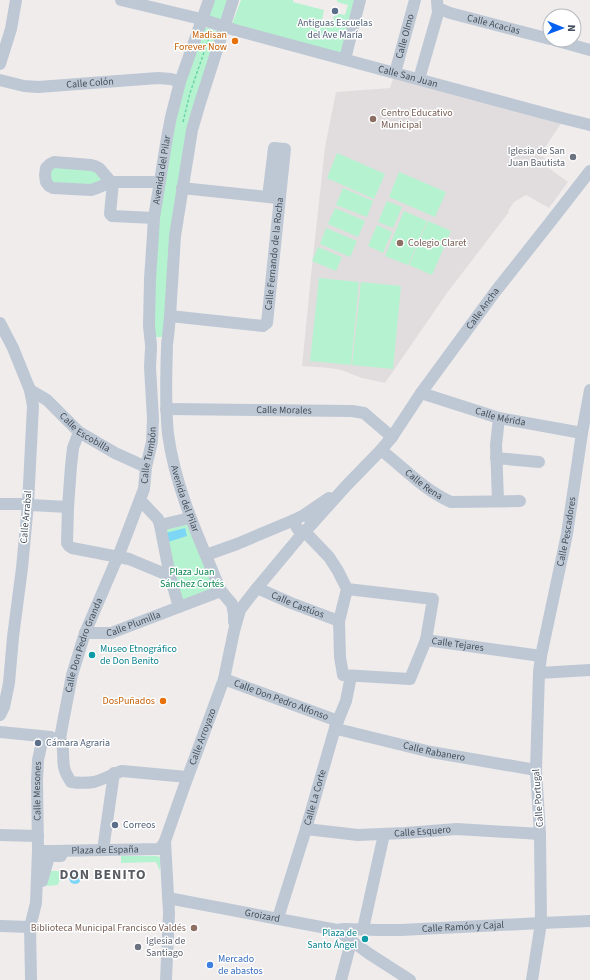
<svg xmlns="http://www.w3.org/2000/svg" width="590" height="980" font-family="'Source Sans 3',sans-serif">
	<rect width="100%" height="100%" fill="#f0ecec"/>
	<!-- education -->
	<polygon fill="#e1ddde" points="395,73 562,118 560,125 540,155 546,159 543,164 568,182 549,208 526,195 514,202 508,211 509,212 447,293 385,383 362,378 341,370 330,368 302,366 311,275 325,147 336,92 390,88"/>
	<!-- green -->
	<g fill="#b5f3d0">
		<polygon points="212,0 230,0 222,20 211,18 208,15"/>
		<polygon points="241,0 293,0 293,2 324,10 322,20 332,22 335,13 345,15 348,5 337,2 337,0 357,0 343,54 232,24"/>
		<polygon points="205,27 217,31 191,127 164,337 155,337 152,287 162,192 184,82"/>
		<polygon points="337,153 385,174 374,199 327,178"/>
		<polygon points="52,167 91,168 105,180 93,186 51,183 48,171"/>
		<polygon points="399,172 446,192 435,217 389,197"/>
		<polygon points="343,188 373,201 367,217 336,205"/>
		<polygon points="387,201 402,207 393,228 378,222"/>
		<polygon points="335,208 365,221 358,237 328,224"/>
		<polygon points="404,211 427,221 408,265 385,256"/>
		<polygon points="428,221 451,231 432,275 409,265"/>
		<polygon points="377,225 392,232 383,253 368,246"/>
		<polygon points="326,228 357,241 350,257 320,244"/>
		<polygon points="318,247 342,257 336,271 312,261"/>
		<polygon points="319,278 359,282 351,365 310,361"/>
		<polygon points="361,282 401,286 393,369 352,365"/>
		<polygon points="186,523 188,526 214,586 214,591 179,601 164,529"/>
		<polygon points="121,856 156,856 160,857 164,861 165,864 160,865 160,871 156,862 121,863"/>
		<polygon points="51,871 62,871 62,881 59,881 58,885 46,886"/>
	</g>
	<!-- water -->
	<g fill="#7dd6f5">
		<polygon points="185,528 187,536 168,542 166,533"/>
		<circle cx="75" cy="878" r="6"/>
	</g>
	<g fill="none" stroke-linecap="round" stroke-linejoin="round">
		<!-- path -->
		<polyline stroke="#69d5a6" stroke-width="1.5" stroke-dasharray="3 2" stroke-linecap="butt" points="183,122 190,93 211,32"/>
		<!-- minor -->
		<g stroke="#bec8d4" stroke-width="12">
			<path id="s1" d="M121,0L201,19L235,30L562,118L590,125"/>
			<path id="s2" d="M438,8L450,13L550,39"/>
			<polyline points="554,40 590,50"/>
			<polyline points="345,59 360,0"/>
			<polyline points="0,64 11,29 16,0"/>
			<path id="s3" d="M395,73L415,0"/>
			<polyline points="419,79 438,13 437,1"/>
			<path id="s4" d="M0,80L24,86L38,87L158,78L171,79L180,82"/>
			<polyline points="111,182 99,168 95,166 91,165 54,162 50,164 46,168 45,175 46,182 49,186 53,188 91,190 97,188 111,182 160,182"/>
			<polyline points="113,182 110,214 112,216 154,218"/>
			<polyline points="182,188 277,198"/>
			<path id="s5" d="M170,316L263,326L267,323L285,149L274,148L268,197"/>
			<polyline points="0,323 13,348 30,390 33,406 28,504 22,568 13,637 9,683 4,707 0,715"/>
			<polyline points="167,344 168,337 170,316 175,236 192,130 199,106 233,0"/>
			<path id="s6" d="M151,345L149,326L150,279L153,235L154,218L167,138L171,117L180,82L209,0"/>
			<path id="s7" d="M167,348C166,376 165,405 168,434C175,486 197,534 217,582L221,591L232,604L234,614V622"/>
			<path id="s8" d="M30,390L47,400L79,432L115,453L146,467"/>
			<path id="s9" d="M421,393L499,418L582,433"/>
			<path id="s10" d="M166,409L352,411L364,413L392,437"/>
			<polyline points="79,432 73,448 71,466 68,507 67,543 69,546 72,548 129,559 170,576"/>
			<path id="s11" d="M381,450C404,468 424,490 451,502L520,501"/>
			<polyline points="496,458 539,462"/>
			<polyline points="140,500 158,519 160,525"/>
			<polyline points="498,501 496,445 499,418"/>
			<polyline points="0,504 28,504 30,505 68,507"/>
			<path d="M304,515C309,517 311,519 311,525L302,534C298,530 295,526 294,520L304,515L329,498"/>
			<path id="s12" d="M311,525L346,486L381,450L392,437L421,393L495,292L548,225L590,171"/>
			<polyline points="305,532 329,557 338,571 347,589 339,621 340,657 343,675 410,679 426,640 433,599 347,589"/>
			<polyline points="206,555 237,544 294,520"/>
			<path id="s13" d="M257,588L291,603L339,621"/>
			<polyline points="179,607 170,576 160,525 190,518"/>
			<path id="s14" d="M85,633H111L221,591"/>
			<path id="s15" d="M426,640L541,656"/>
			<polyline points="539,673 590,670"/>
			<path id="s16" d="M224,679L338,721"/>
			<path id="s17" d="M335,728L341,730L431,752L536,770"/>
			<polyline points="0,732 51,737"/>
			<path id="s18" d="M60,738L72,675L85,633L115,563L118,557L144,489L146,467L152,442L153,419L150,367L151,348"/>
			<path d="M60,738C65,746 62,757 64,767C65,773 68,777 71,782C78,783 87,783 94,782C102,780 113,774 122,771L187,777"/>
			<path id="s19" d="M306,829L358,835L405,833L457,829L540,834"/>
			<polyline points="0,835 38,836"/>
			<polyline points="165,841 169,913 166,980"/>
			<path id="s20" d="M38,850L37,781L38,760L43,737"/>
			<polyline points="103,850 114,773"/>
			<polyline points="42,881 48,860 50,856 61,856"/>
			<path id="s21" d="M168,898L337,930L368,953L410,980"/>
			<path id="s22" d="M278,918L306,829L335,728L346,701L351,676"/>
			<polyline points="0,926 30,927"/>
			<polyline points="363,929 384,834"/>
			<path id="s23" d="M337,930L344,929L377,930H401L541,923L590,921"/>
			<path id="s24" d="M31,980V978L30,927L36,903L38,850L42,851H52L158,849L161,848L165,841L184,787L224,679L234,631L240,610L246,602L257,588L302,534"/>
			<polyline points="341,980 350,946 353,942"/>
			<path id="s25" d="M532,980L541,923L540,834L536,770L539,673L541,656L567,534L582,433L590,390"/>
		</g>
	</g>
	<!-- markers -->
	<g fill="#5c6f8a" stroke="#fff" stroke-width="1.5">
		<circle cx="335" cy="11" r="4"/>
		<circle cx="38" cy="743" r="4"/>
		<circle cx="115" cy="825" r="4"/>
	</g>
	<g fill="#e8710a" stroke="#fff" stroke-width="1.5">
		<circle cx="235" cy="41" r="4"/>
		<circle cx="163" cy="701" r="4"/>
	</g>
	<g fill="#8d6e63" stroke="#fff" stroke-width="1.5">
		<circle cx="373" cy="119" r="4"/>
		<circle cx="400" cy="243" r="4"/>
		<circle cx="194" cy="928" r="4"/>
	</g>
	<g fill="#6b7280" stroke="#fff" stroke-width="1.5">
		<circle cx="573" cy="157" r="4"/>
		<circle cx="138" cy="947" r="4"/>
	</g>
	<g fill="#0f9aa8" stroke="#fff" stroke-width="1.5">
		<circle cx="92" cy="655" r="4"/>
		<circle cx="365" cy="939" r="4"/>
	</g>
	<circle fill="#3f7fe0" stroke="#fff" stroke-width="1.5" cx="210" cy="965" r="4"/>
	<g text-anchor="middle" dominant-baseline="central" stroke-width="3" stroke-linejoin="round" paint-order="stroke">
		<!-- service labels -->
		<g font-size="10" fill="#4e5e75" stroke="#fff" text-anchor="start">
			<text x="335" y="23" text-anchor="middle">Antiguas Escuelas<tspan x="335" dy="12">del Ave María</tspan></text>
			<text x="46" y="743">Cámara Agraria</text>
			<text x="123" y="825">Correos</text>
		</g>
		<!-- street labels -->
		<g font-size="10" fill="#434f5c" stroke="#fff">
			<text stroke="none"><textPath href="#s2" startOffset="58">Calle Acacias</textPath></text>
			<text stroke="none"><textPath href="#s3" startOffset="38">Calle Olmo</textPath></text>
			<text stroke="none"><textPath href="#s1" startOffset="297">Calle San Juan</textPath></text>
			<text stroke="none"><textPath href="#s4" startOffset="91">Calle Colón</textPath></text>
			<text stroke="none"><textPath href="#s6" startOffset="176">Avenida del Pilar</textPath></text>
			<text stroke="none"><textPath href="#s5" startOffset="168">Calle Fernando de la Rocha</textPath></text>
			<text stroke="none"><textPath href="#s12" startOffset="277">Calle Ancha</textPath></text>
			<text stroke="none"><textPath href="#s10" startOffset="118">Calle Morales</textPath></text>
			<text stroke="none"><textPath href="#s9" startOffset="83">Calle Mérida</textPath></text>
			<text stroke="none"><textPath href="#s8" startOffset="70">Calle Escobilla</textPath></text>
			<text stroke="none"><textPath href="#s18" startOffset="298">Calle Tumbón</textPath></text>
			<text stroke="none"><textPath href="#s11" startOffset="55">Calle Rena</textPath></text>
			<text stroke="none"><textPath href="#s7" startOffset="153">Avenida del Pilar</textPath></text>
			<text transform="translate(26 517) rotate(-85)">Calle Arrabal</text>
			<text stroke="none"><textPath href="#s25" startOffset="452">Calle Pescadores</textPath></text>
			<text stroke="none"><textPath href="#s13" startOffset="44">Calle Castúos</textPath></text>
			<text stroke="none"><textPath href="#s14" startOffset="50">Calle Plumilla</textPath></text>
			<text stroke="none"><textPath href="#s15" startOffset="32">Calle Tejares</textPath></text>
			<text stroke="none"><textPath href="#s18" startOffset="96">Calle Don Pedro Granda</textPath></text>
			<text stroke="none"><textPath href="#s16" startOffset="61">Calle Don Pedro Alfonso</textPath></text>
			<text stroke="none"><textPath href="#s24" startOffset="373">Calle Arroyazo</textPath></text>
			<text stroke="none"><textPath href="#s17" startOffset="102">Calle Rabanero</textPath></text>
			<text stroke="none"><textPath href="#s20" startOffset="59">Calle Mesones</textPath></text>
			<text stroke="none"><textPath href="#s22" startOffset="126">Calle La Corte</textPath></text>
			<text transform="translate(538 798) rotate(-94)">Calle Portugal</text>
			<text stroke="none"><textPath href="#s19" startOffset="117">Calle Esquero</textPath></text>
			<text stroke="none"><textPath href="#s24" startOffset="198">Plaza de España</textPath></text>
			<text stroke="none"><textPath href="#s21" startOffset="96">Groizard</textPath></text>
			<text stroke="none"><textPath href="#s23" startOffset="126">Calle Ramón y Cajal</textPath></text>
		</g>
		<!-- food labels -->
		<g font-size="10" fill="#c56008" stroke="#fff" text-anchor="end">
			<text x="227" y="35">Madisan<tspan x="227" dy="12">Forever Now</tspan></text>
			<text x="155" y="701">DosPuñados</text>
		</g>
		<!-- education labels -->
		<g font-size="10" fill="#785e54" stroke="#fff" text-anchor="start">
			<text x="381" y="113">Centro Educativo<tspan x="381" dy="12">Municipal</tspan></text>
			<text x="408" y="243">Colegio Claret</text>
			<text x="186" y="928" text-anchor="end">Biblioteca Municipal Francisco Valdés</text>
		</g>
		<!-- worship labels -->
		<g font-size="10" fill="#5b616d" stroke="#fff" text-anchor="end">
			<text x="565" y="151">Iglesia de San<tspan x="565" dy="12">Juan Bautista</tspan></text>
			<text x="146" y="941" text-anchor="start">Iglesia de<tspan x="146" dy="12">Santiago</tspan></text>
		</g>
		<!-- park labels -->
		<g font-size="10" fill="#0c854f" stroke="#fff">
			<text x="192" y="572">Plaza Juan<tspan x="192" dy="12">Sánchez Cortés</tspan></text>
		</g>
		<!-- culture labels -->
		<g font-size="10" fill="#0d838f" stroke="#fff" text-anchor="start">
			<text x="100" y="649">Museo Etnográfico<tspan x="100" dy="12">de Don Benito</tspan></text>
			<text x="357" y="933" text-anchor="end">Plaza de<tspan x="357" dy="12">Santo Ángel</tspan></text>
		</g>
		<!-- shop labels -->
		<g font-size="10" fill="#366cbe" stroke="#fff" text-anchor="start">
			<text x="218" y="959">Mercado<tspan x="218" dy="12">de abastos</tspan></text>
		</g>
		<!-- district labels -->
		<g font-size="14" font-weight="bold" letter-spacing="1" fill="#595d63" stroke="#fff">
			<text x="103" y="875">DON BENITO</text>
		</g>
	</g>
	<!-- north arrow -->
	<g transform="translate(562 28) rotate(91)"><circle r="19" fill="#ffffff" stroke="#b4b9be"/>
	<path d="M0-3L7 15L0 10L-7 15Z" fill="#055ff1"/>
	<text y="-6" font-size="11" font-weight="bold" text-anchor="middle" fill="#434f5c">N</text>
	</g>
</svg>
